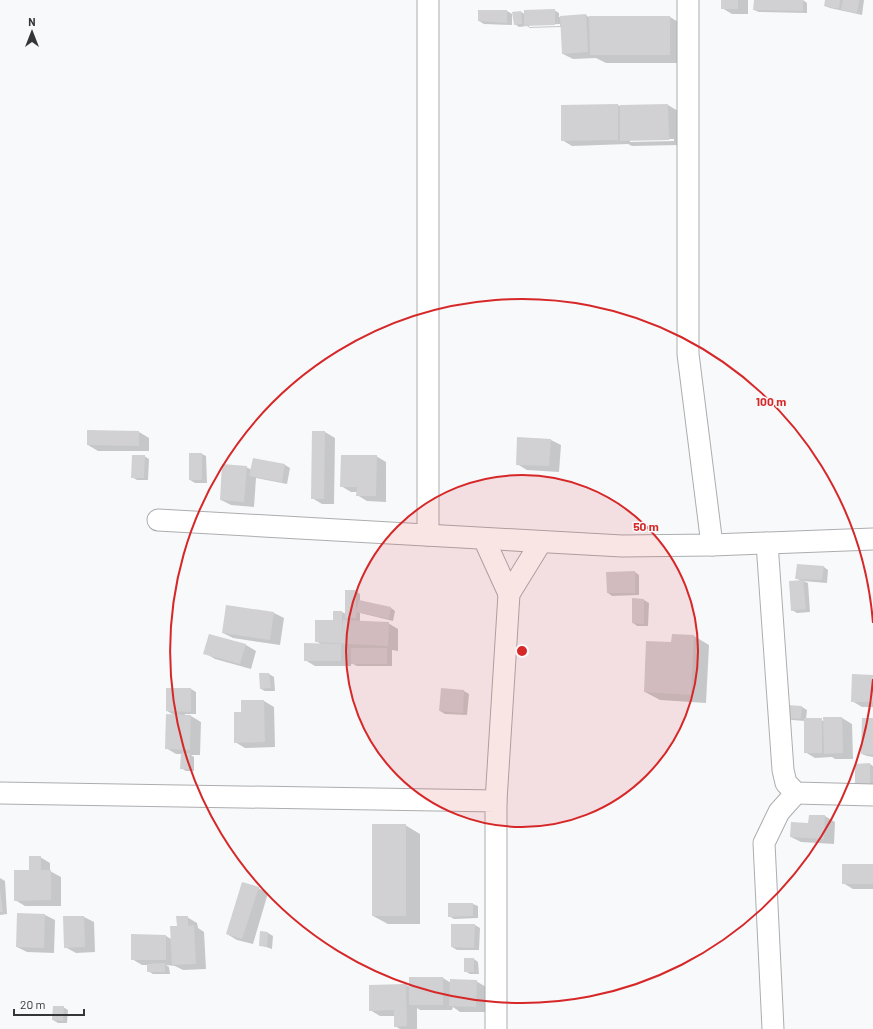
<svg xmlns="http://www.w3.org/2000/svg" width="873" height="1029" font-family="Barlow,sans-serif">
	<rect width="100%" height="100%" fill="#f8f9fb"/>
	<!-- shadow -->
	<g fill="#0003" fill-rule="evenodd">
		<polygon points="722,0 748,0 748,14 732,14 722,8"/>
		<polygon points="755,0 803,0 807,3 807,13 759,12 754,10"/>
		<polygon points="826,0 864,0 862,15 830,8 825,6"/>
		<path d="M554,10L559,13V17L586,15L590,18L670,17L685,26V63H606L596,58L573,59L563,54L561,27L530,28L527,26L519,27L515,24L521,12L525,14ZM560,24V26L529,27V25Z"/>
		<polygon points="479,11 507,11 512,14 512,25 484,24 479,21"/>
		<path d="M618,105L621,107V106L668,105L678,111L679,145L632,146L628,144L572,146L562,140ZM674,139V141L630,142V140Z"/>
		<polygon points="88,431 139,432 149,438 149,451 98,451 88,445"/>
		<polygon points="313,432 325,432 335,438 334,504 322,504 312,498"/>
		<polygon points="551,440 561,445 559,472 527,470 517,464"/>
		<polygon points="202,454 206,456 207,483 195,483 190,480"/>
		<polygon points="144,456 149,459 148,480 137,480 132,477"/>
		<polygon points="376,456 386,462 386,502 367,501 357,495 357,492 351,492 341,486"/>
		<polygon points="285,465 290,468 287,484 256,478 254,507 231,505 221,500 246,467 252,470"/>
		<polygon points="824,567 828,570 827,583 803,581 808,583 810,612 797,613 792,610 801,581 796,578"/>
		<polygon points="635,572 639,575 639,595 612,596 608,593"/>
		<polygon points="356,591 360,594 360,602 391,608 395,611 393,621 360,613 360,622 388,623 398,629 398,651 392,650 392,666 357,666 351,663 351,666 315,666 305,660 321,644 316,641 334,621 334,612 342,612 346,614"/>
		<polygon points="644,600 649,603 648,626 637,626 633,623"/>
		<polygon points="274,613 284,618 280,645 233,638 223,633"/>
		<polygon points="209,635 246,645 256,651 251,669 215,659 205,653"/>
		<polygon points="694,636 709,645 706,703 660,700 645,692 672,643"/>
		<polygon points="260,674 269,674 274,677 275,691 265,691 261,689"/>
		<polygon points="873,676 873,707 862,707 852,701"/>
		<polygon points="191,689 196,692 196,714 185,714 185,716 191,716 201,722 200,755 191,755 194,757 194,771 186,771 181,768 182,754 176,754 166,748 174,715 167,711"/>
		<polygon points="464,691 469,694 467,715 445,714 440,711"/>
		<polygon points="242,701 264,701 274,707 275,747 245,748 235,742 242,713"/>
		<polygon points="788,706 802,707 807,710 806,719 825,721 842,718 852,724 853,759 835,759 832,757 815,758 805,752 805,721 792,720 787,717"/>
		<polygon points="873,719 873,757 867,756 862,754"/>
		<polygon points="870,764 873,766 873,787 861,787"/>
		<polygon points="810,816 825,816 835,822 834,844 801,842 791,837 809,824"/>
		<polygon points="405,825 420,834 420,924 388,924 373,916"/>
		<polygon points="40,857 50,863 50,871 61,877 61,906 25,906 15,900 30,871"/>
		<polygon points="873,865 873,889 853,889 843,883"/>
		<polygon points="0,878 5,881 7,914 0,915"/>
		<polygon points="258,888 268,893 253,944 237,940 227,934"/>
		<polygon points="473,904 478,906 478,918 454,919 449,916"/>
		<polygon points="45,915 55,920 54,953 27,952 17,947"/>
		<polygon points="84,917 94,922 95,952 76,953 65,947"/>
		<polygon points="187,917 197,923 198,928 204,932 206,969 183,970 175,966 166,965 169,967 170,974 153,974 148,971 148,965 142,965 132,959 166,936 171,939 178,927"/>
		<polygon points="475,925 480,928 479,950 457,950 452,947"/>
		<polygon points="268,933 273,936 272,949 260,945"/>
		<polygon points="474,959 478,962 479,974 470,974 465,971"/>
		<polygon points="410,978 443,978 451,983 476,981 486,987 486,1012 460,1012 453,1007 452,1010 420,1010 417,1008 417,1029 400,1029 395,1026 395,1016 380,1016 370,1010 370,986 406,985 410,987"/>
		<polygon points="63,1007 68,1010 67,1023 58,1023 53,1020"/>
	</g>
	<!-- building -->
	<g fill="#d1d0d3">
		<rect x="721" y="0" width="17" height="9"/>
		<polygon points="754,0 803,0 803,11 753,10"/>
		<polygon points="825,0 840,0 839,9 824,6"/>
		<polygon points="843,0 859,0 857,13 841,10"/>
		<polygon points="555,9 555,25 524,26 524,10"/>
		<polygon points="478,10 507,10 507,23 478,21"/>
		<polygon points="521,11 522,24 514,25 512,12"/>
		<polygon points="586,14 588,52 562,54 560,16"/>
		<polygon points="589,16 670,16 670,55 590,55"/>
		<polygon points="618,104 618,140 561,141 561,105"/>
		<polygon points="668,104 669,140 620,141 620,105"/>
		<polygon points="87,430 139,431 139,446 87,445"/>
		<polygon points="312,431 325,431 324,499 311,499"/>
		<polygon points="517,437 551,439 549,466 516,465"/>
		<rect x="189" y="453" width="13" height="27"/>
		<polygon points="132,455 145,455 144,478 131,478"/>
		<polygon points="341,455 377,455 376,496 356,496 357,487 340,487"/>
		<polygon points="253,458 285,464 282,482 249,476"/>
		<polygon points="222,464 247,466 244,502 220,500"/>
		<polygon points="797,564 824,566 822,580 795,579"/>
		<polygon points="635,571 635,593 607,593 606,572"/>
		<polygon points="803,580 806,609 791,611 789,581"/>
		<rect x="345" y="590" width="11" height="28"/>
		<polygon points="632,598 644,599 644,624 632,623"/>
		<polygon points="359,600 391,607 389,619 356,612"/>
		<polygon points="226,605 274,612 270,640 222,633"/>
		<polygon points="333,611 342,611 342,636 343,620 389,622 388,646 315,642 315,620 333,620"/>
		<polygon points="209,634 246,644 240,664 203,654"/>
		<polygon points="672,634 694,635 691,695 644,692 646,641 671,642"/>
		<polygon points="304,643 341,644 341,661 304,661"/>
		<rect x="351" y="648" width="36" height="16"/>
		<polygon points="259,673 269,673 271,688 260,689"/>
		<polygon points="852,674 873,675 873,702 851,702"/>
		<polygon points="166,688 191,688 191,712 166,711"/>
		<polygon points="441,688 464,690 463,713 439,711"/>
		<polygon points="241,700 264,700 265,742 234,743 234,712 241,712"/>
		<polygon points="787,705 802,706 801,719 786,718"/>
		<polygon points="166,714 191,715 190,750 165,749"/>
		<polygon points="823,717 842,717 843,753 824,754"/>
		<rect x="804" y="718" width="18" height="35"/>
		<polygon points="862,718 873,718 873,755 861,754"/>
		<polygon points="181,753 190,753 189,769 180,769"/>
		<polygon points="870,763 870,785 855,785 855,764"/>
		<polygon points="809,815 825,815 824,839 790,837 791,822 808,823"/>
		<rect x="372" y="824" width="34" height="92"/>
		<polygon points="29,856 41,856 41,870 51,870 51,900 14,901 14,870 29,870"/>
		<rect x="842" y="864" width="31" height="20"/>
		<polygon points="242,882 259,887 242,939 226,934"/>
		<polygon points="0,888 3,912 0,912"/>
		<polygon points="448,903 473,903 473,916 448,917"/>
		<polygon points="17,913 45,914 44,948 16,947"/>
		<polygon points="63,916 84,916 85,947 64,948"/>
		<polygon points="176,916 188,916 188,926 194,925 196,964 172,965 170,926 177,926"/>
		<polygon points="451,924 475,924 474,948 451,947"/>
		<polygon points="260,931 268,932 267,947 259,946"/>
		<polygon points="131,934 166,935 166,960 131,960"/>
		<rect x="464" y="958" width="10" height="14"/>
		<polygon points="165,963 165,972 147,972 147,964"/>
		<rect x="409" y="977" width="34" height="28"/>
		<polygon points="450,979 477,980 476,1007 449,1006"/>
		<polygon points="406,984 407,1026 394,1027 394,1010 369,1011 369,985"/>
		<polygon points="53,1006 64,1006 63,1021 52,1020"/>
	</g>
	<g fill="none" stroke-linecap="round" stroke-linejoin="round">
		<!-- minor casing -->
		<g stroke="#acadaf" stroke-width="23">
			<g id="minor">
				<polyline points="428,0 428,535"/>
				<polyline points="688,0 688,354 712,545"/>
				<polyline points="158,520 622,546 712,545 873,539"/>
				<polyline points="484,539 509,594"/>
				<polyline points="767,543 783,770 786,783 796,793 873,795"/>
				<polyline points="0,793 496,801 496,1029"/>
				<polyline points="496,801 509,594 541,542"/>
				<polyline points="773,1029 764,843 779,812 796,793"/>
			</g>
		</g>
		<!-- minor -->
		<use href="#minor" stroke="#fff" stroke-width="21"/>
	</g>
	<!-- distance rings -->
	<circle cx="522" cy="651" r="176" fill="#d62828" fill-opacity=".12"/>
	<g fill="none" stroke="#d62828" stroke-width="2">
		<circle cx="522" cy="651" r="176"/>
		<path d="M873 679A352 352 0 1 1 873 623"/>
	</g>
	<circle cx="522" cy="651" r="6" fill="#d62828" stroke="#f8f9fb" stroke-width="2"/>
	<g font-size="12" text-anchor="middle" font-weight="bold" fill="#d62828" stroke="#f8f9fb" stroke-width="3" stroke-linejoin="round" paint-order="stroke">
		<text x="771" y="406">100 m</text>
		<text x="646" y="531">50 m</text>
	</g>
	<!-- north arrow -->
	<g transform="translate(32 32)" stroke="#f8f9fb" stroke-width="3" paint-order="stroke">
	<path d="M0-3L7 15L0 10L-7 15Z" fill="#353637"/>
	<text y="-6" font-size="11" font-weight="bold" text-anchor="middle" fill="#353637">N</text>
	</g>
	<!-- scale -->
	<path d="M14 1009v6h70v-6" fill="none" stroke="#353637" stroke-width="2"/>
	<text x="20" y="1009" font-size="12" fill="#353637" stroke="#f8f9fb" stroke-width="3" paint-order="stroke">20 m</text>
</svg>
